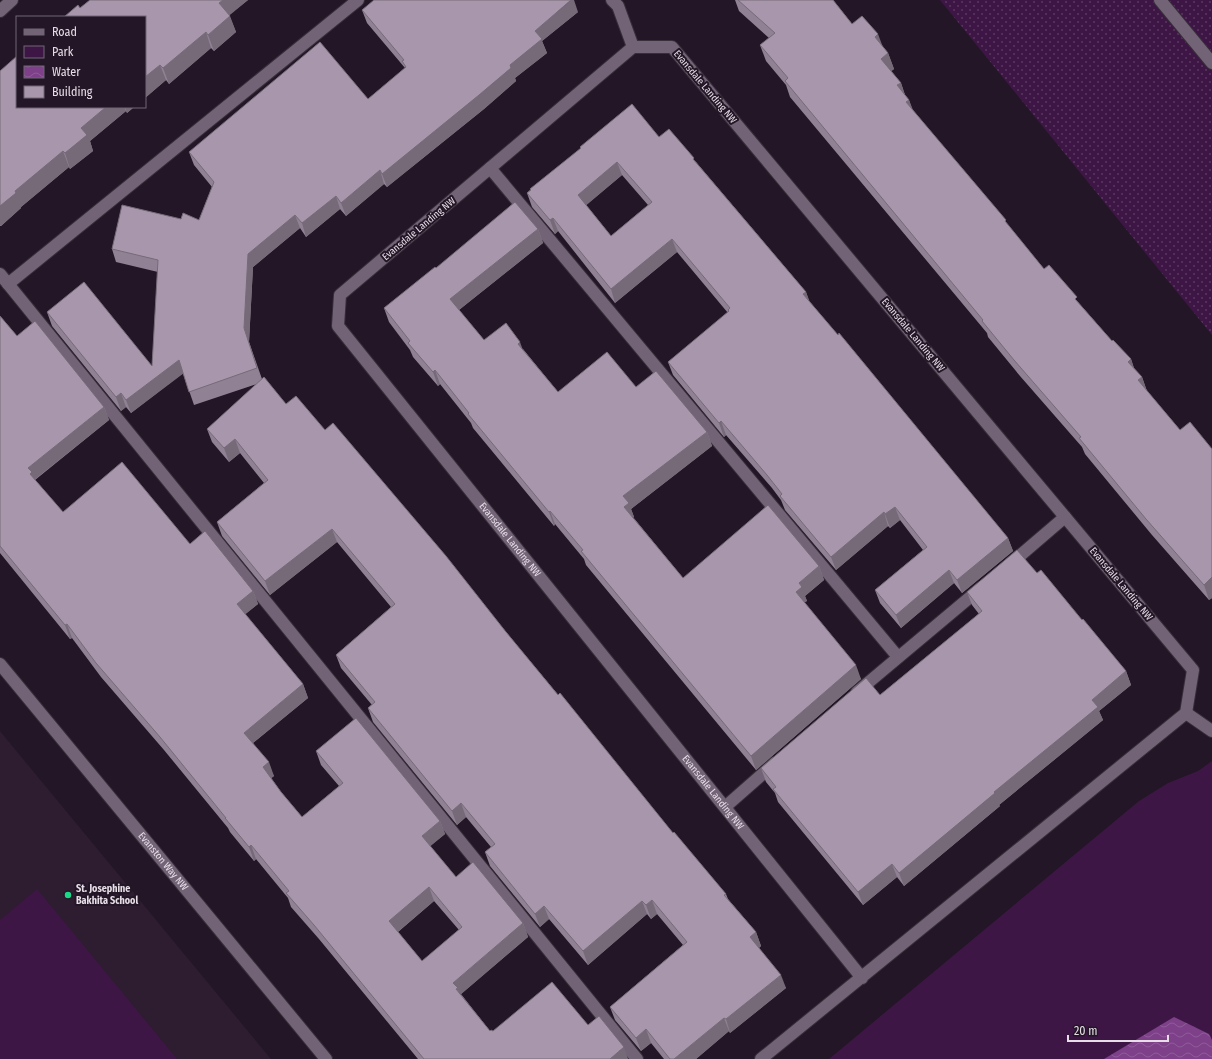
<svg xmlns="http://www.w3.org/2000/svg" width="1212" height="1059" font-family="'Fira Sans Condensed',sans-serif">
	<defs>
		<pattern id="grass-dots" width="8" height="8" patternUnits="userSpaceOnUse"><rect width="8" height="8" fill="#3e1646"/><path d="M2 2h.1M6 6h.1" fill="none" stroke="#5a3761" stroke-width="1.8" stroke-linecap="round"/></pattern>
		<pattern id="water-waves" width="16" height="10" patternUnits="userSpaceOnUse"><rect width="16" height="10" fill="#7d4089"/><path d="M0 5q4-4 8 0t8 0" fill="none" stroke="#8f5b9a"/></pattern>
	</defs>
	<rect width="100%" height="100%" fill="#231626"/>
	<!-- built -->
	<polygon fill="#2e1c31" points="0,731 271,1059 0,1059"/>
	<!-- grass -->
	<polygon fill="url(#grass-dots)" points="940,0 1212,0 1212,335"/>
	<!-- green -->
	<g fill="#3e1646">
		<polygon points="1212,761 1212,1059 829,1059 1139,801 1168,783 1198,771"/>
		<polygon points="37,889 177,1059 0,1059 0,920"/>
	</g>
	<!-- water -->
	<polygon fill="url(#water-waves)" points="1174,1017 1209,1034 1212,1040 1212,1059 1104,1059"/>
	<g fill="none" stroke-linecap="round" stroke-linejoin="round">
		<!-- minor casing -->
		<g stroke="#382f3a" stroke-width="14">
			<g id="minor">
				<polyline points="612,0 618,6 633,47"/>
				<polyline points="1160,0 1212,63"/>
				<polyline points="0,11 12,0"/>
				<polyline points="490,168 898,657"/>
				<polyline points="0,274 637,1059"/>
				<polyline points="8,284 358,0"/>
				<polyline points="1009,565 1065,517"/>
				<path id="s1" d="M0,664L326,1059"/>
				<polyline points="857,692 981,588"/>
				<polyline points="1186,713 1212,731"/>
				<polyline points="725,807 775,763"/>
				<path id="s2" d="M761,1059L1186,713L1193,670L672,47H633L340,295L338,326L862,978"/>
			</g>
		</g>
		<!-- minor -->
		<use href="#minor" stroke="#736376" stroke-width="12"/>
	</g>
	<!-- wall -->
	<g fill="#908294" fill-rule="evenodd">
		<polygon points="90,0 248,0 229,15 236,32 214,51 211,48 169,84 166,80 145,98 145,17 80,8"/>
		<polygon points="735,0 833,0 852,24 883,47 888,53 894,69 891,71 901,83 905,95 909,100 912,109 1044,269 1078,302 1112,341 1131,359 1134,368 1142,377 1147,391 1180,430 1212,449 1212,598 1209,600 1152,535 1085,454 1082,447 1020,376 988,337 987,333 790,97 786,85 766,61 760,45 769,38 739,11"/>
		<polygon points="362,10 578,12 542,41 547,53 515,78 516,81 484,109 387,187 384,184 346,216 340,209 306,237 300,228 253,267 249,342 262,379 286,404 325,430 506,632 673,833 726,894 728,899 756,932 761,946 759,948 786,988 730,1033 729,1031 696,1059 664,1059 651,1043 641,1051 615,1020 610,1007 683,945 657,914 651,919 647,914 588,965 549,919 540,927 490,866 485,852 491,847 466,817 457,825 373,722 368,708 372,705 341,668 336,655 391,607 337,542 270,595 222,536 217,522 264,483 240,453 229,462 212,442 207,429 257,384 194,405 183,373 131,413 126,407 121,411 52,326 47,312 152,366 158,272 116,262 112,249 181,219 199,220 212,187 194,165 189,152 368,99 405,68 367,23"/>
		<polygon points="0,71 17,107 134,107 127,113 126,111 90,141 93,151 70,169 69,167 21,207 21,208 1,226 0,226"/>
		<path d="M659,137L696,162L806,292L809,301L1008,538L1013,551L962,593L954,583L901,628L880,603L875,590L923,550L900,520L890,528L888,526L836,570L785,510L781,500L772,488L726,435L724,437L673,375L668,362L728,313L677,252L615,303L558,231L555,234L532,207L527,193L530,190V189L581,149L580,147ZM622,175L648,205L611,236L586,205Z"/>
		<polygon points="538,229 543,243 459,310 484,340 523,349 558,392 636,387 707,432 712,446 631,509 634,517 633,517 683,578 819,566 824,580 805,596 807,601 804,602 861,679 756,770 586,565 584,559 555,524 554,526 473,428 471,423 440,384 438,386 413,357 410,350 389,322 384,308 436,268"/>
		<path d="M0,316L17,336L104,407L109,420L35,480L63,512L190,544L253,591L258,604L245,614L303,684L308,698L253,743L274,776L271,778L281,792L302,817L339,786L321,765L316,751L440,821L445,834L430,846L456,877L523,923L528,937L461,994L490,1031H493L588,1025L628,1059H418L319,939L291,907L288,898L256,859L254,861L230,832L228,828L164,750L101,677L72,638L70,639L0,553ZM434,901L459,930L422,961L398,932Z"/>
		<polygon points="1037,573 1082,620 1126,671 1131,685 1099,711 1103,720 999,805 1000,806 904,886 897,877 863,905 778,802 775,793 766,782 761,768 880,695 975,617 979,614 972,605 967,592"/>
	</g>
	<!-- shaded-wall -->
	<g fill="#766a78">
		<polygon points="223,0 248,0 225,19 219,3"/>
		<polygon points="571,0 574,0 578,12 542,41 547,53 515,78 516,81 484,109 387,187 382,174 510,65 535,31"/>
		<polygon points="230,16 236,32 214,51 208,35"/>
		<polygon points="206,32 211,48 169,84 163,68"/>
		<polygon points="878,34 884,50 875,37"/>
		<polygon points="888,53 894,69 887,75 881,59"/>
		<polygon points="160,65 166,80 145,98 145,77"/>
		<polygon points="901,83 906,98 897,85"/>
		<polygon points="909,100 915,115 906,102"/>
		<polygon points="106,107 124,107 126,111 90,141 93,151 70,169 65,153 81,128"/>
		<polygon points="125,107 134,107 127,113"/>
		<polygon points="63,151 69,167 21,207 21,208 1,226 0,225 0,206 15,191"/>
		<polygon points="617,162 622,175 583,208 578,195"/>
		<polygon points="380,170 384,184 346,216 341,203"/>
		<polygon points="336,196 340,209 306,237 302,223"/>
		<polygon points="295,215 300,228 253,267 249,342 262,382 244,328 248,254"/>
		<polygon points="553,218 558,231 555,234 550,220"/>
		<polygon points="538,229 543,243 455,313 450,299"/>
		<polygon points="672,239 677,252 615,303 611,289"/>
		<polygon points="806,292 811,305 803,294"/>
		<polygon points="520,342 525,356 518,344"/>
		<polygon points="1131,359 1136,375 1128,362"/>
		<polygon points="179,360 184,373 131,413 126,400"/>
		<polygon points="435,370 440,384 438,386 433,372"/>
		<polygon points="1142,377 1147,392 1138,380"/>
		<polygon points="121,393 126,407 121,411 116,397"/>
		<polygon points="104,407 109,420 34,480 35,487 28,468"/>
		<polygon points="721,421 726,435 724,437 719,423"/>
		<polygon points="707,432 712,446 631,509 634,517 629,521 624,507 623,496"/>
		<polygon points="235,439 240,453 229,462 224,448"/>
		<polygon points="895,507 900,520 890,528 885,514"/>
		<polygon points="550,511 555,524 554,526 549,512"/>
		<polygon points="884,512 888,526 836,570 831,557"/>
		<polygon points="332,529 337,542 270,595 265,581"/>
		<polygon points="1008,538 1013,551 962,593 957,580"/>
		<polygon points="819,566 824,580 805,596 807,601 801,605 796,592 799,583"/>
		<polygon points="949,570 954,583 901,628 896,615"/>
		<polygon points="1212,577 1212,598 1209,600 1204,585"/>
		<polygon points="253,591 258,604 242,617 237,604"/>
		<polygon points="67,624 72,638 70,639 65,625"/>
		<polygon points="856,665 861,679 756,770 751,756"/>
		<polygon points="1126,671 1131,685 1099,711 1103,720 999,805 1000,806 904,886 899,873 994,792 1092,700"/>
		<polygon points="303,684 308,698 249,746 244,733"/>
		<polygon points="269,762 274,776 268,781 263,767"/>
		<polygon points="461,803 466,817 457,825 452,811"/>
		<polygon points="440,821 445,834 427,849 422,836"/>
		<polygon points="251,845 256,859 254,861 249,847"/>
		<polygon points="892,864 897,877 863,905 858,892"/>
		<polygon points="429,887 434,901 394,935 389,921"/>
		<polygon points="652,900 657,914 651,919 646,905"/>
		<polygon points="642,901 647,914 588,965 583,951"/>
		<polygon points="544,906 549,919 540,927 535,914"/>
		<polygon points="523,923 528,937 460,995 453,983"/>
		<polygon points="756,932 761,946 755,951 750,937"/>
		<polygon points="781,975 786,988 730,1033 726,1019"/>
		<polygon points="724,1018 729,1031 696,1059 674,1059"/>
		<polygon points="646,1029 651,1043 641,1051 636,1038"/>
		<polygon points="624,1047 628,1059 610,1059"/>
	</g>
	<!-- building -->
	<g fill="#a897ac" stroke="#766a78" fill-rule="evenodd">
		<polygon points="90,0 223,0 219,3 230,16 208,35 206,32 163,68 160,65 145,77 145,17 64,17 78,5 80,8"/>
		<polygon points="374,0 571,0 535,31 542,39 510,65 511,68 479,95 382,174 380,170 341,203 336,196 302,223 295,215 248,254 244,328 257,368 189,392 179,360 126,400 121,393 116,397 47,312 84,282 152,366 158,260 112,249 122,205 181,219 183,213 199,220 214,182 189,152 320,42 368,99 406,67 402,61 404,60 362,10"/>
		<polygon points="738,0 833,0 852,24 862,16 878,34 875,37 888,53 881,59 901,83 897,85 909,100 906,102 1006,220 1005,221 1044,269 1049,265 1077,297 1075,299 1112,341 1113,340 1131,359 1128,362 1142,377 1138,380 1180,430 1190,422 1212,449 1212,577 1204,585 1146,519 1079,438 1081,437 1014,360 982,321 983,320 785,81 788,78 760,45 775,33"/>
		<polygon points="17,56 17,107 106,107 81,128 87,135 65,153 63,151 15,191 16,193 0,206 0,71"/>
		<path d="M632,104L659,137L669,129L694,158L693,159L806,292L803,294L838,335L839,333L1008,538L957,580L949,570L896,615L875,590L927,547L895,507L885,514L884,512L831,557L780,496L782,494L767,475L721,421L719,423L668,362L729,311L728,310L730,308L672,239L611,289L553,218L550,220L527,193L531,190L530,189L581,148L580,147ZM617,162L652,202L611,236L578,195Z"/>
		<polygon points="515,202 538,229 450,299 484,340 506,323 520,342 518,344 558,392 607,352 636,387 656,371 707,432 623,496 629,503 624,507 683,578 768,505 819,566 799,583 802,587 796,592 856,665 751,756 581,551 583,550 550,511 549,512 468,414 469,413 435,370 433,372 408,343 410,341 384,308 435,267 436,268"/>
		<path d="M0,316L17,336L35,321L104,407L28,468L32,472L30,474L63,512L122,462L190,544L205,531L253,591L237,604L303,684L244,733L269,762L263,767L281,792L302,817L343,783L316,751L356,718L440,821L422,836L456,877L473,862L523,923L453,983L458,988L456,989L490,1031L491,1030L493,1031L552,982L588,1025L599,1016L624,1047L610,1059H424L314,925L286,893L289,891L251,845L249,847L225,818H226L160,737L96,663L67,624L65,625L0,546ZM429,887L462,927L422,961L389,921Z"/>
		<polygon points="264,377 286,404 296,396 325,430 333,423 446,556 506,632 558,695 560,693 673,833 674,832 726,894 724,895 756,932 750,937 781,975 726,1019 724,1018 674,1059 670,1059 646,1029 636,1038 610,1007 687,942 652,900 646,905 642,901 583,951 544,906 535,914 485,852 495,844 461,803 452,811 368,708 375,702 336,655 395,604 332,529 265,581 217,522 268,480 235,439 224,448 207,429"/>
		<polygon points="1017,550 1037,573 1041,570 1082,620 1083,619 1126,671 1092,700 1098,707 994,792 995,793 899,873 892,864 858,892 773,789 776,787 761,768 866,678 880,695 975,617 982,611 967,592"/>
	</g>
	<!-- markers -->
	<circle fill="#19d988" stroke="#231626" stroke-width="1.5" cx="68" cy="895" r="4"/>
	<g text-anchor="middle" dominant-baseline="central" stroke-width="4" stroke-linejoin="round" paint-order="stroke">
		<!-- street labels -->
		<g font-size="10" fill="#e7dee8" stroke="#231626">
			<text transform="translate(705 87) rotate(50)">Evansdale Landing NW</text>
			<text transform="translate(419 229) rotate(-40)">Evansdale Landing NW</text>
			<text transform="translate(913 335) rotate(50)">Evansdale Landing NW</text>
			<text stroke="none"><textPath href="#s2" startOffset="2132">Evansdale Landing NW</textPath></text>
			<text transform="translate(1121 584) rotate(50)">Evansdale Landing NW</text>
			<text stroke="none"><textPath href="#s2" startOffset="2456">Evansdale Landing NW</textPath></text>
			<text stroke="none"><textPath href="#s1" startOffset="256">Evanston Way NW</textPath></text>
		</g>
		<!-- poi labels -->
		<g font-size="10" font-weight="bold" fill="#e7dee8" stroke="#231626" text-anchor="start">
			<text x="76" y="889">St. Josephine<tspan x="76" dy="12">Bakhita School</tspan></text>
		</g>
	</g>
	<!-- legend -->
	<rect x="16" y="16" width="130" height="92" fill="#231626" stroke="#716674"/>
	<rect x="24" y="29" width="20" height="6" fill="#736376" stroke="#716674"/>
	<text x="52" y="36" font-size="12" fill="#e7dee8">Road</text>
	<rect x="24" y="46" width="20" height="12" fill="#3e1646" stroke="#716674"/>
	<text x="52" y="56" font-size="12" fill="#e7dee8">Park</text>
	<rect x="24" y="66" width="20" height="12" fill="url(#water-waves)" stroke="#716674"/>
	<text x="52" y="76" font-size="12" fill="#e7dee8">Water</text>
	<rect x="24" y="86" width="20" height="12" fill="#a897ac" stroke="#716674"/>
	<text x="52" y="96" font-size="12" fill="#e7dee8">Building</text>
	<!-- scale -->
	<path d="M1068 1035v6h100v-6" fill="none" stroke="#e7dee8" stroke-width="2"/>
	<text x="1074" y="1035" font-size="12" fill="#e7dee8" stroke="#231626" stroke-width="3" paint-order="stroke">20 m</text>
</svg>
